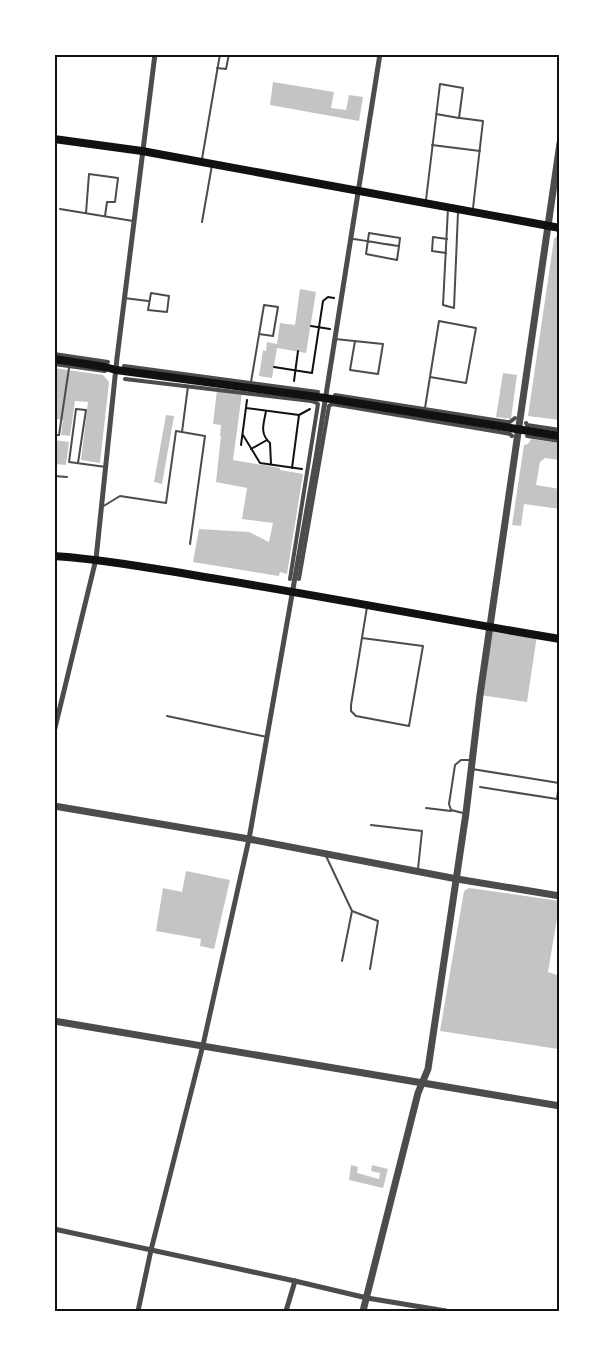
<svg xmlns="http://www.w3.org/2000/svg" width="614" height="1365" font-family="'Source Sans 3',sans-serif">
	<rect width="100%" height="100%" fill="#fff"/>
	<!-- building -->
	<g fill="#c4c4c4">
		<polygon points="273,82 334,92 331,108 346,110 349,95 363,97 359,121 270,105"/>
		<polygon points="557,236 560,237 560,420 528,416 554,239"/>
		<polygon points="300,289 316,292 306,353 277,348 272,378 259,376 263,350 266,351 267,342 277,344 280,323 295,325"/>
		<polygon points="54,368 103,375 109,382 100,463 81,460 88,402 75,401 70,436 61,435 63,420 57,419 57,423 54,422"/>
		<polygon points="503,373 517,375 511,419 496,417"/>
		<polygon points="217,390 242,393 233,460 280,468 280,470 303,474 287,574 280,572 279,576 193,562 199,529 249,532 269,542 273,523 242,519 247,488 216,482 221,436 220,436 221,425 213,424"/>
		<polygon points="166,415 174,416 162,484 154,482"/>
		<polygon points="531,439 560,443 560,460 545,458 540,462 536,485 560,489 560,509 524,504 521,526 512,525 524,445 528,444"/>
		<polygon points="54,440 69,442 66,465 54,464"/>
		<polygon points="491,628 537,635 527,702 480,695"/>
		<polygon points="186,871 230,880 214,949 200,946 201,939 156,931 163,888 182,892"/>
		<polygon points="469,888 560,901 548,972 560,976 560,1041 558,1049 440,1031 464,891"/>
		<polygon points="351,1165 358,1167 357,1173 379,1179 380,1173 371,1171 372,1165 388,1169 383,1188 349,1180"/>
	</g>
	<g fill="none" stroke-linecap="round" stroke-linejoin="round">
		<!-- path -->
		<g stroke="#111" stroke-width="2">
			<polyline points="311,326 330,329"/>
			<polyline points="274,367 312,373 323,301 328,297 334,298"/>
			<polyline points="294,381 298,351"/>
			<polyline points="246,408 299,415 292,468"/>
			<path d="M266,411C264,423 259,433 270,443L271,464"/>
			<polyline points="299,415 310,409"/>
			<polyline points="243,435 260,463 302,469"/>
			<polyline points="241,445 247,400"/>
			<polyline points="251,449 267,440"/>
		</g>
		<!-- service -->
		<g stroke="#4c4c4c" stroke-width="2">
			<polyline points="217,68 226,69 229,54"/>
			<polyline points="460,118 483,121 473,208"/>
			<polyline points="432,145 480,151"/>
			<polyline points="202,159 220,54"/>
			<polyline points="426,200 440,84 463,88 459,118 436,114"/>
			<polyline points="448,208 443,305 454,308 458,212"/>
			<polyline points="60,209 133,221"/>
			<polyline points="86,213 89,174 118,178 115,202 107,202 105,216"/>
			<polyline points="202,222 212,165"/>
			<path d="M353,239C368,241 384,244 399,246L397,260L366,254L369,233L400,238L399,246"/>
			<polyline points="446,253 432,251 433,237 447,239"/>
			<polygon points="151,293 169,296 167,312 148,310"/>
			<polyline points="124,298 148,301"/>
			<polyline points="335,339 383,344 378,374 350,370 355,341"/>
			<polyline points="251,382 264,305 278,307 273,336 259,334"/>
			<polyline points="425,408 439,321 476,328 466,383 430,377"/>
			<polyline points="182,432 188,386"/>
			<polyline points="54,435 59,435 69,368"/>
			<polyline points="78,463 86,410 76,409 69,462 106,467"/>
			<polyline points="54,476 67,477"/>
			<polyline points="102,507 120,496 166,503 176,431 205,436 190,544"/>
			<polyline points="362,638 423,646 409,726 356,716 351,711 351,705 367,607"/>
			<polyline points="167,716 267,737"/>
			<polyline points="472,769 559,783 557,799 480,787"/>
			<polyline points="426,808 451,811"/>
			<polyline points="463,813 451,810 449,804 455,765 461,760 470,760"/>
			<polyline points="371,825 422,831 418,869"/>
			<polyline points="326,856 352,911 342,961"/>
			<polyline points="352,911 378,921 370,969"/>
		</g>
		<!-- pedestrian -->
		<g stroke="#4c4c4c" stroke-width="4">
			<polyline points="54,354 108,362"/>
			<polyline points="54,364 105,371"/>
			<polyline points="124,366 318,392"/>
			<polyline points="125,379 311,401 315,402 318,404 290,579"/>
			<polyline points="335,395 507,422 510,422 515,418"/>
			<polyline points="526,423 527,425 560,430"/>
			<polyline points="527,436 560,441"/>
			<polyline points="299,579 329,406 332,404 505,433 510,434 512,436"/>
		</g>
		<!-- minor -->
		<g stroke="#4c4c4c" stroke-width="5">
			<polyline points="54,732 96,559 117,358 155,54"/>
			<polyline points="54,1229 295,1281 367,1298 446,1311"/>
			<polyline points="138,1311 151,1250 203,1045 249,839 316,458 380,54"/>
			<polyline points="286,1311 295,1281"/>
		</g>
		<!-- tertiary -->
		<g stroke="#4c4c4c" stroke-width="7">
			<polyline points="54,806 249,839 457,879 560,896"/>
			<polyline points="54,1021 560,1106"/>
			<polyline points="363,1311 418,1093 428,1069 466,813 480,695 560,143"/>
		</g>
		<!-- secondary -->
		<g stroke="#111" stroke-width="8">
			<polyline points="54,139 142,151 560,228"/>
			<polyline points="54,359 105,367 116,370 325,398 560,436"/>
			<path d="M54,556C109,560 163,570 217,579C332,598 446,620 560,639"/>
		</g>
	</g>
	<!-- border -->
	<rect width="614" height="1365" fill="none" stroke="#ffffff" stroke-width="111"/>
	<rect x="56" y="56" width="502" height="1254" fill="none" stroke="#111" stroke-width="2"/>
</svg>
